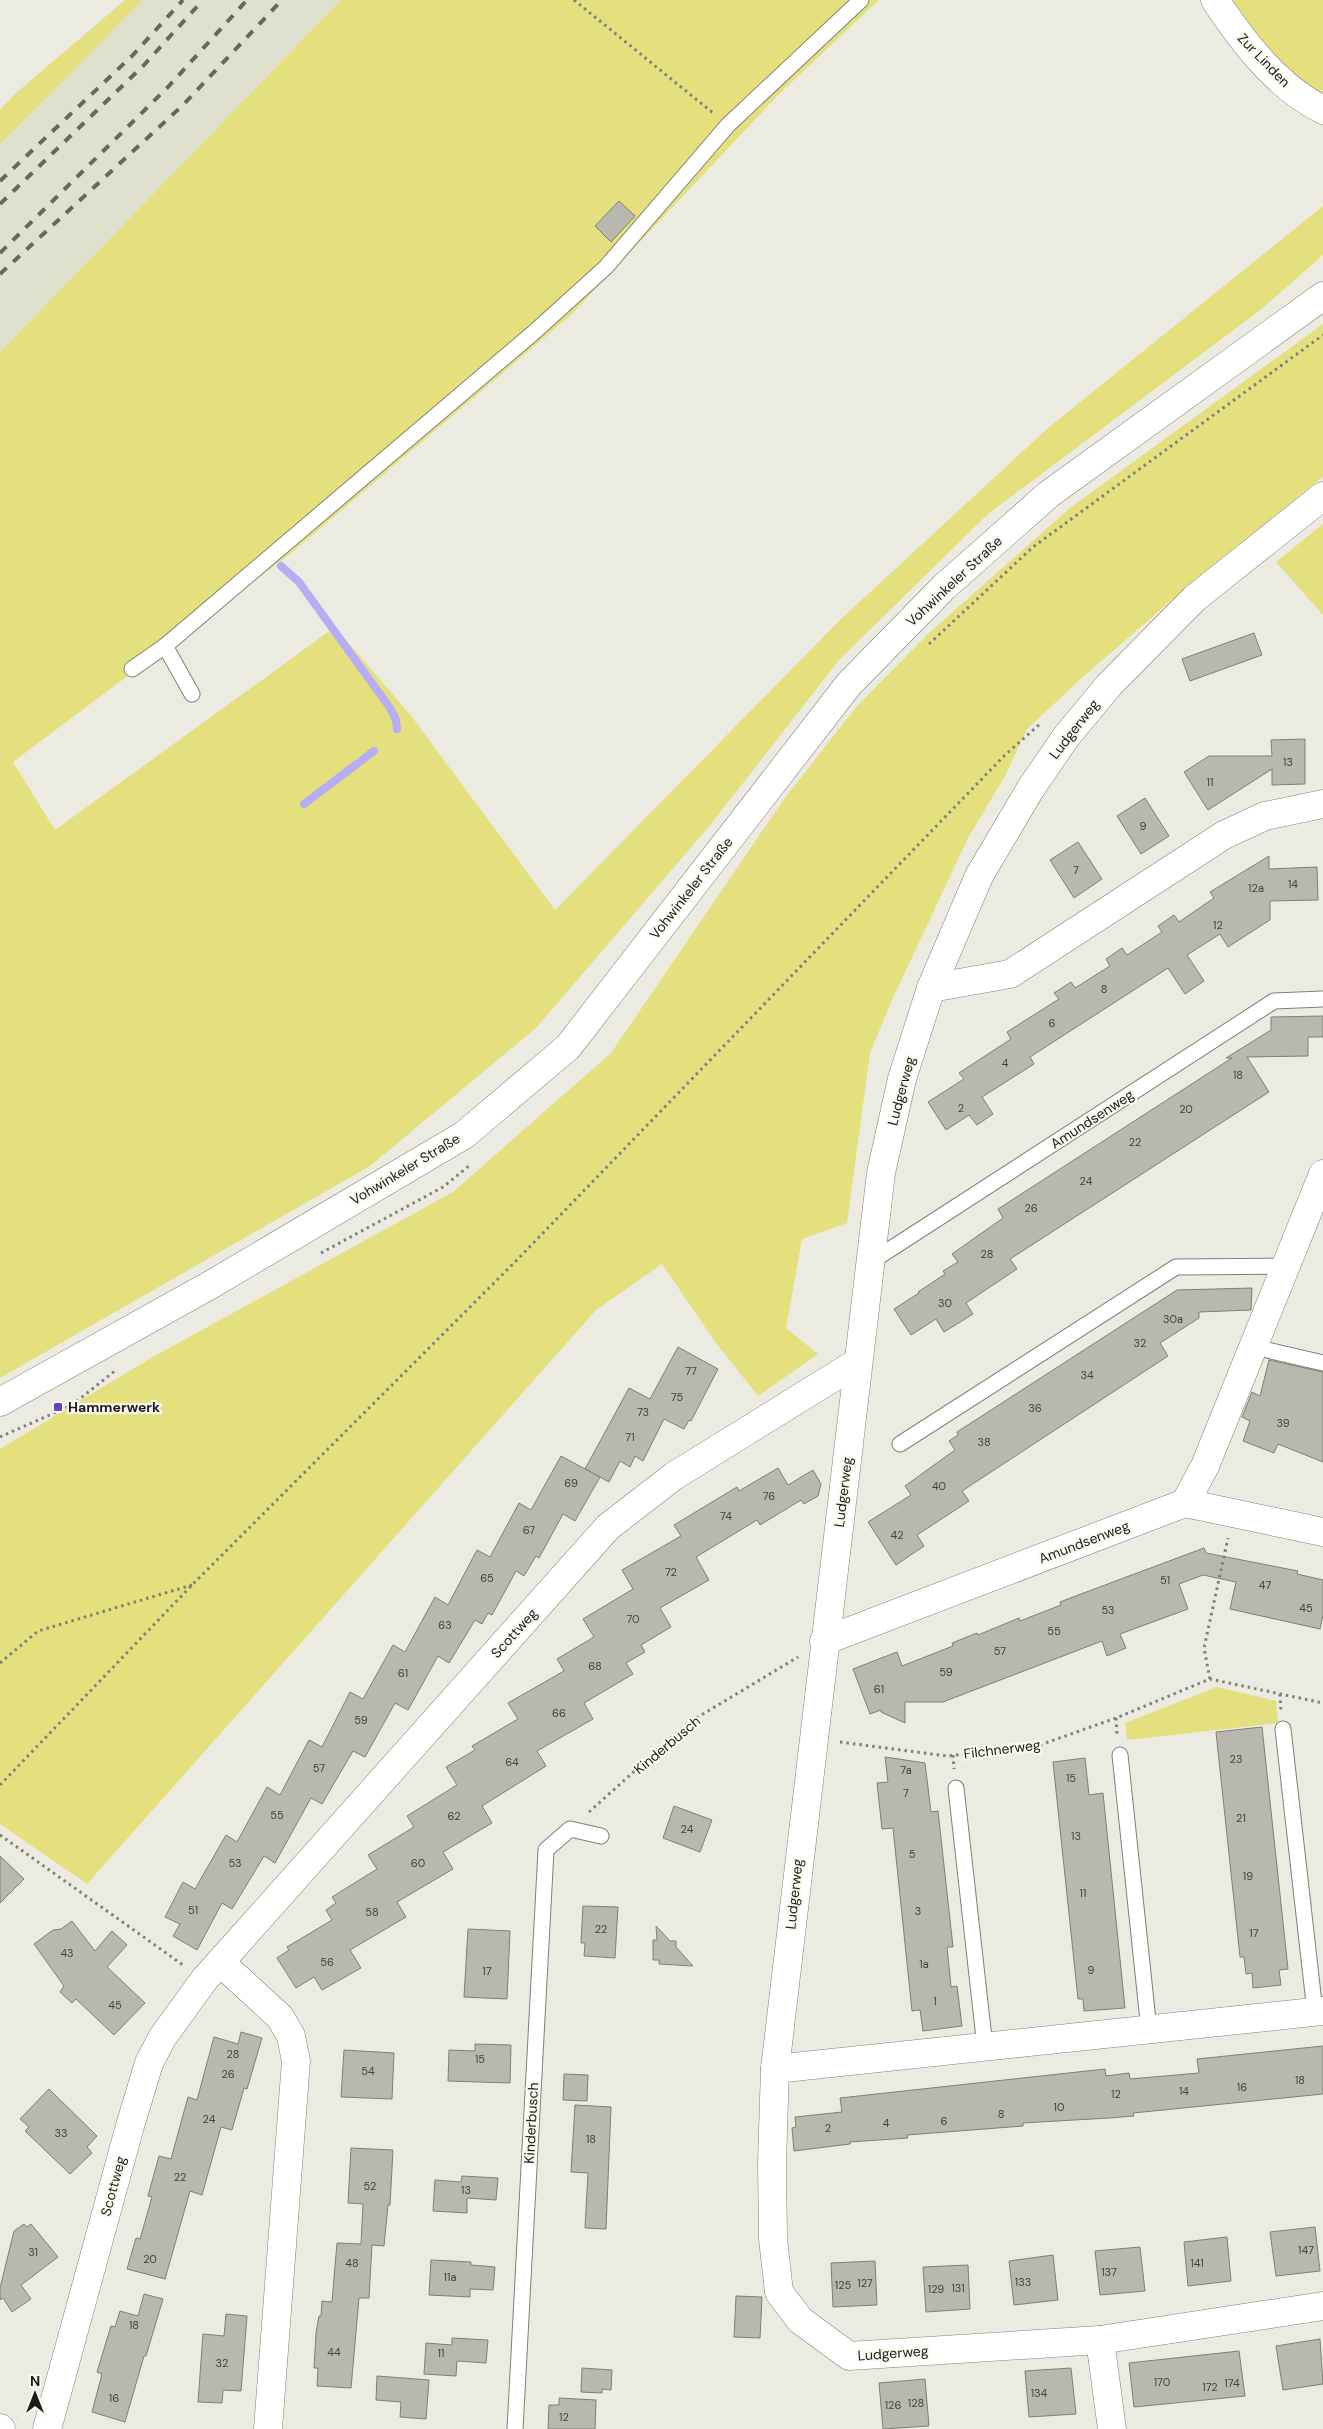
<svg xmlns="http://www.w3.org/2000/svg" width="1323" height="2429" font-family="'DM Sans',sans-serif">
	<rect width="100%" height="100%" fill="#ebebe2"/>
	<!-- built -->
	<polygon fill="#e0e0cf" points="143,0 341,0 0,352 0,144"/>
	<!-- green -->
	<g fill="#e4e07d">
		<polygon points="125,0 143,0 0,144 0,110 16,93"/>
		<polygon points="341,0 879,0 778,95 572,314 290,554 13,762 55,830 335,627 412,717 555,910 841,619 1048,428 1323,206 1323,255 1259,311 988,514 839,660 711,824 536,1028 370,1166 0,1378 0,352"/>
		<polygon points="1231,0 1323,0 1323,94 1294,78 1254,34"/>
		<polygon points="1323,324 1323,477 1209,568 1085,675 1027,729 1005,776 968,838 892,1000 870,1053 847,1223 802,1239 786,1328 818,1354 758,1396 716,1343 662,1264 596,1310 87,1884 0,1824 0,1449 151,1358 453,1192 611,1053 784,799 857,706 929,633 1070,508"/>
		<polygon points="1323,524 1323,615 1276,562"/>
		<polygon points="1217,1687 1276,1701 1278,1723 1127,1740 1125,1723"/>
	</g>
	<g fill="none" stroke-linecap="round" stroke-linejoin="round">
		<!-- stream -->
		<g stroke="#b6adf6" stroke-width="8">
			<polyline points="281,566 299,582 390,708 396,720 397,729"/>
			<polyline points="304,804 374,751"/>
		</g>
	</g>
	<!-- building -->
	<g fill="#b8b8af" stroke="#7e7e75">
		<polygon points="619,201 635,216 611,242 595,226"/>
		<polygon points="1254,633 1262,655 1190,681 1182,659"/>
		<polygon points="1305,739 1305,784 1272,785 1272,769 1208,810 1184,772 1209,756 1272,756 1271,740"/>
		<polygon points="1145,798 1169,836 1141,854 1117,816"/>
		<polygon points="1078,842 1102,879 1074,898 1050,860"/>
		<polygon points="1269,856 1269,869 1317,867 1318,900 1270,901 1270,920 1245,936 1228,947 1220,934 1187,955 1204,981 1185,994 1168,968 1030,1057 1034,1064 982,1097 993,1114 977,1125 969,1115 946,1130 928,1102 964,1079 959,1073 1011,1039 1007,1032 1059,999 1054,993 1071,982 1075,988 1110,966 1106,959 1122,948 1127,955 1162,932 1158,926 1174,915 1179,922 1214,898 1210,892"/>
		<polygon points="1323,1016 1323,1037 1308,1037 1308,1056 1247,1057 1269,1092 1010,1259 1017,1269 966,1303 973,1314 944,1332 936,1319 911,1335 894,1309 919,1293 918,1292 945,1274 943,1271 958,1262 952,1254 1003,1218 998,1209 1232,1058 1226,1058 1271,1030 1271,1017"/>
		<polygon points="1252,1288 1251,1310 1199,1312 1199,1318 1160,1343 1168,1356 962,1491 969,1501 917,1535 924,1546 896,1565 868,1522 911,1495 905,1486 955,1450 949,1441 958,1435 957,1432 1177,1290"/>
		<polygon points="678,1347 718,1369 691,1421 689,1420 684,1429 664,1419 643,1461 635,1456 630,1467 620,1461 609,1482 585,1469 629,1388 650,1399"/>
		<polygon points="1269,1360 1323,1372 1323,1462 1278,1444 1274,1453 1243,1441 1250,1421 1242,1417 1252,1392 1260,1396"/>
		<polygon points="561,1456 600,1477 575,1521 563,1514 539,1558 536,1556 524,1576 516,1571 492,1615 488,1613 482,1624 475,1620 449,1663 438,1656 408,1710 395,1703 365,1757 353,1751 322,1804 311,1798 275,1863 264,1856 232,1909 222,1903 197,1950 173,1936 180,1924 165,1917 183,1882 195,1889 226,1835 237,1842 267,1787 280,1795 309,1740 322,1747 350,1692 363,1699 393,1645 405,1652 435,1597 448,1605 477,1550 490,1557 519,1503 531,1510"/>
		<polygon points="778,1468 788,1485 813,1470 821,1484 818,1496 804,1504 801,1500 760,1525 757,1520 696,1557 709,1580 660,1608 671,1627 641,1645 645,1652 626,1663 633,1674 584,1703 593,1719 537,1751 546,1766 482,1806 492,1823 443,1852 453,1869 397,1902 406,1917 350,1950 361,1968 322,1990 314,1977 296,1988 277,1958 289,1950 287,1947 332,1920 326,1910 336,1903 332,1897 377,1869 368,1855 414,1827 407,1816 457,1785 446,1767 475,1750 472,1746 518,1719 508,1703 564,1671 557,1659 594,1637 583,1619 633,1589 622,1570 681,1536 674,1525 737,1487 739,1491"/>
		<polygon points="1204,1548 1206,1553 1298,1571 1297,1574 1323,1580 1323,1615 1320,1629 1230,1609 1236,1582 1203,1575 1179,1584 1188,1609 1120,1634 1126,1648 1107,1656 1102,1641 943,1702 905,1702 905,1723 881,1712 881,1710 870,1714 853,1669 897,1652 902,1666 953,1646 952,1643 977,1633 978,1635 1019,1618 1020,1621 1061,1605 1060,1602 1073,1597"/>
		<polygon points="1262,1727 1288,1969 1279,1970 1281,1985 1253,1988 1252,1973 1246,1974 1244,1957 1240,1957 1216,1732"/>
		<polygon points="885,1757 925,1763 931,1812 938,1811 953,1947 947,1947 951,1987 957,1986 962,2026 923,2031 920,2010 912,2011 893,1828 882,1829 877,1783 888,1782"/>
		<polygon points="1085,1758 1089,1795 1103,1793 1125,2008 1084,2011 1083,1999 1078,1999 1053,1762"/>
		<polygon points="674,1806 712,1820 700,1852 663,1838"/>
		<polygon points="0,1856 24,1879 0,1903"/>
		<polygon points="583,1906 618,1907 615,1958 584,1956 585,1943 581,1943"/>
		<polygon points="72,1921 95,1951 112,1931 127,1945 107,1967 145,2003 114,2035 76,1999 72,2003 60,1992 64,1986 34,1944 53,1930 61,1929"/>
		<polygon points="656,1926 670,1941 676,1941 676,1947 693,1966 659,1964 659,1960 653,1960 653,1940 657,1940"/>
		<polygon points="468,1929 510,1931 507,1999 464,1997"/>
		<polygon points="241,2032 262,2038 247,2089 244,2088 232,2130 221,2127 202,2195 190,2191 165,2279 127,2269 136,2238 140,2239 152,2197 148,2196 159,2156 171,2159 188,2097 197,2100 214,2037 238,2044"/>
		<polygon points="475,2044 511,2045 510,2083 448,2081 449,2050 475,2051"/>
		<polygon points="1323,2046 1323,2094 1133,2113 1134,2116 1109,2118 1023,2123 1023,2126 907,2135 908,2138 850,2142 850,2144 794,2151 792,2128 796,2127 795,2117 842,2112 840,2098 1105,2069 1106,2076 1129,2073 1130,2079 1199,2073 1197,2059"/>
		<polygon points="344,2050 394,2053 392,2099 341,2097"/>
		<polygon points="564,2074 588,2075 587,2101 563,2100"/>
		<polygon points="49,2089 97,2136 87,2147 92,2153 70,2174 25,2131 29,2127 20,2119"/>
		<polygon points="575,2105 611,2107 606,2229 585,2228 588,2173 571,2172"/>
		<polygon points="351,2148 393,2150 390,2205 388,2205 384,2246 372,2245 369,2298 359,2298 351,2388 317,2386 318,2368 314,2368 316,2333 319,2316 321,2316 322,2301 332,2302 337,2243 361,2244 363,2204 348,2203"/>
		<polygon points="462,2176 498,2178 496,2200 467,2198 467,2213 433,2211 435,2180 461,2182"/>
		<polygon points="24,2224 27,2227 31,2224 58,2257 21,2285 31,2299 12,2312 3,2298 0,2300 0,2288 14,2231"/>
		<polygon points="1315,2227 1320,2271 1276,2276 1270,2232"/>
		<polygon points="1227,2237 1231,2281 1188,2286 1184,2242"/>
		<polygon points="1140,2247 1145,2291 1100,2295 1095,2251"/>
		<polygon points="1053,2255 1058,2300 1014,2305 1009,2261"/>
		<polygon points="431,2260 471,2262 471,2265 495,2267 493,2290 470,2289 470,2297 429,2295"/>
		<polygon points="875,2261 877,2305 833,2307 831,2263"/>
		<polygon points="968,2265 970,2309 926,2312 923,2267"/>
		<polygon points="144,2294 163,2299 146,2356 144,2356 125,2422 92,2412 102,2374 97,2372 111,2326 115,2327 120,2311 138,2316"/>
		<polygon points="736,2296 762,2297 760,2338 734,2337"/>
		<polygon points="226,2314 247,2316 241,2391 223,2390 222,2403 198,2402 203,2334 224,2336"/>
		<polygon points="452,2338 488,2340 486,2363 457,2361 456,2376 424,2374 426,2343 452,2345"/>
		<polygon points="1320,2339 1323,2384 1283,2390 1276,2346"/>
		<polygon points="1239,2351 1245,2396 1134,2407 1129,2363"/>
		<polygon points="582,2368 612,2370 611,2390 602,2389 602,2393 581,2392"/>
		<polygon points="1071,2368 1076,2414 1029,2417 1025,2371"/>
		<polygon points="377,2376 429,2380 426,2419 400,2417 401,2402 376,2400"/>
		<polygon points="925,2379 929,2426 883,2429 879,2383"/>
		<polygon points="559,2398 596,2400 595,2429 548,2429 549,2405 559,2405"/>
	</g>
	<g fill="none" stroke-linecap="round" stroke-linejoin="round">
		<!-- lane casing -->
		<g stroke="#808077" stroke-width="17">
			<g id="lane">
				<polyline points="132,669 165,646"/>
				<polyline points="192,694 165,646 532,334 606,267 728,125 861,0"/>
				<polyline points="869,1263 1274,1001 1323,999"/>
				<polyline points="1254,1347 1323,1363"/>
				<polyline points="900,1444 1176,1267 1286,1266"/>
				<polyline points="1283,1729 1315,2012"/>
				<polyline points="1120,1755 1149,2030"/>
				<polyline points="956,1788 985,2047"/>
				<polyline points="515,2429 546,1850 570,1829 601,1836"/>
			</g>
		</g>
		<!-- street casing -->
		<g stroke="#808077" stroke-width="29">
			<g id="street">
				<polyline points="1323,496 1195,598 1109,685 1066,737 1031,788 979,876 931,988 902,1079 881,1173 775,2069 772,2163 773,2239 779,2292 800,2320 849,2356 1100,2340 1323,2306"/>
				<polyline points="931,988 1010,974 1224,835 1265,816 1323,804"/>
				<polyline points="1185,1503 1323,1532"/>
				<polyline points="824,1641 1185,1503 1205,1466 1323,1174"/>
				<polyline points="220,1962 280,2017 291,2036 296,2061 268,2429"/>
				<polyline points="775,2069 1323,2011"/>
				<polyline points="1100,2340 1112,2429"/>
				<polyline points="0,2428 1,2429"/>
				<polyline points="47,2429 130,2126 149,2063 162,2038 204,1980 608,1527 674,1476 858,1362"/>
			</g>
		</g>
		<!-- secondary casing -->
		<g stroke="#808077" stroke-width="29">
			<path id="secondary" d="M1215,0C1243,42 1277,87 1323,110"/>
		</g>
		<!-- primary casing -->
		<g stroke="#808077" stroke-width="29">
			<polyline id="primary" points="0,1402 212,1284 464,1135 568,1047 849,684 944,587 1049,494 1323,296"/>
		</g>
		<!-- path -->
		<g stroke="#7f7f7a" stroke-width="3" stroke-dasharray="2.5 4" stroke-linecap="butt">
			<polyline points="574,0 713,113"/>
			<polyline points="929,644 1033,547 1323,335"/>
			<polyline points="321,1253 443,1187 470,1165"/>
			<polyline points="0,1437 72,1405 116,1370"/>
			<polyline points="0,1663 38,1631 192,1585"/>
			<polyline points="1210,1679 1204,1648 1228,1538"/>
			<polyline points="1280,1694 1281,1711"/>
			<polyline points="1116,1718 1117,1735"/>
			<polyline points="840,1742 947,1756 1040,1745 1116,1718 1210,1679 1323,1703"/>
			<polyline points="953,1755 954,1769"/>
			<polyline points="0,1785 192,1585 515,1262 1004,756 1041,723"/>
			<polyline points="589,1812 688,1723 798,1657"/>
			<polyline points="0,1835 183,1965"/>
		</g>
		<!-- lane -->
		<use href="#lane" stroke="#fff" stroke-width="15"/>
		<!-- street -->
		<use href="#street" stroke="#fff" stroke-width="28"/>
		<!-- secondary -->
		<use href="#secondary" stroke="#fff" stroke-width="28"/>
		<!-- primary -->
		<use href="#primary" stroke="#fff" stroke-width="28"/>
		<!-- rail -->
		<g stroke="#676762" stroke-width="4" stroke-dasharray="9 9" stroke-linecap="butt">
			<polyline points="0,181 133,55 183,0"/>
			<polyline points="0,204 144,65 203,0"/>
			<polyline points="0,253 168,87 247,0"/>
			<polyline points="0,274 183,105 282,0"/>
		</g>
	</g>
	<!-- markers -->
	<rect fill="#6345bd" stroke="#f9f9ef" stroke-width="2" x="53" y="1402" width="10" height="10" rx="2.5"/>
	<g text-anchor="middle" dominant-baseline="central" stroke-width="4.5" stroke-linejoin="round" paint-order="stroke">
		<!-- number labels -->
		<g font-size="11" fill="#42423e">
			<text x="1288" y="762">13</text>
			<text x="1210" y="782">11</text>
			<text x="1143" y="826">9</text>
			<text x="1076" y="870">7</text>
			<text x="1293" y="884">14</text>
			<text x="1256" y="888">12a</text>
			<text x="1218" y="925">12</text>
			<text x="1104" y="989">8</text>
			<text x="1052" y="1023">6</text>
			<text x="1005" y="1063">4</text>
			<text x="1238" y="1075">18</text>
			<text x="961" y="1108">2</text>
			<text x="1186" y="1109">20</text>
			<text x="1135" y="1142">22</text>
			<text x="1086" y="1181">24</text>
			<text x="1031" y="1208">26</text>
			<text x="987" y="1254">28</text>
			<text x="945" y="1303">30</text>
			<text x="1173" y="1319">30a</text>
			<text x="1140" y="1343">32</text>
			<text x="691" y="1371">77</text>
			<text x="1087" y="1375">34</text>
			<text x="677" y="1397">75</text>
			<text x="1035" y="1408">36</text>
			<text x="643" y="1412">73</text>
			<text x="1283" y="1423">39</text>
			<text x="630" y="1437">71</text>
			<text x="984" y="1442">38</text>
			<text x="571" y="1483">69</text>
			<text x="939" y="1486">40</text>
			<text x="769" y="1496">76</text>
			<text x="726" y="1516">74</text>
			<text x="529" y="1530">67</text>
			<text x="897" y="1535">42</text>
			<text x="671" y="1572">72</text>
			<text x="487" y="1578">65</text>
			<text x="1165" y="1580">51</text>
			<text x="1265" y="1585">47</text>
			<text x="1306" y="1608">45</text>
			<text x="1108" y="1610">53</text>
			<text x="633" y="1619">70</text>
			<text x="445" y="1625">63</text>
			<text x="1054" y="1631">55</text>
			<text x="1000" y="1651">57</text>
			<text x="595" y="1666">68</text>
			<text x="946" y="1672">59</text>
			<text x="403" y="1673">61</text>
			<text x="879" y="1689">61</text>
			<text x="559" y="1713">66</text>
			<text x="361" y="1720">59</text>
			<text x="1236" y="1759">23</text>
			<text x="512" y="1762">64</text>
			<text x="319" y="1768">57</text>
			<text x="906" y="1770">7a</text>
			<text x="1071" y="1778">15</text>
			<text x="906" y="1793">7</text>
			<text x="277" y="1815">55</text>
			<text x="454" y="1816">62</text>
			<text x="1241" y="1818">21</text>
			<text x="687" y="1829">24</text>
			<text x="1076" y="1836">13</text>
			<text x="912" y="1854">5</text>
			<text x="235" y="1863">53</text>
			<text x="418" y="1863">60</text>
			<text x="1248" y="1876">19</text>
			<text x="1083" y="1893">11</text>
			<text x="193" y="1910">51</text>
			<text x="918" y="1911">3</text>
			<text x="372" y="1912">58</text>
			<text x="601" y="1929">22</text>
			<text x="1254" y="1933">17</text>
			<text x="67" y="1953">43</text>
			<text x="327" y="1962">56</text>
			<text x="924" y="1964">1a</text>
			<text x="1091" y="1970">9</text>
			<text x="487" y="1971">17</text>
			<text x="935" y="2001">1</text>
			<text x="115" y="2005">45</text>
			<text x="233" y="2054">28</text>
			<text x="480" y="2059">15</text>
			<text x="368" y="2071">54</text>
			<text x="228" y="2074">26</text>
			<text x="1300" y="2080">18</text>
			<text x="1242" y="2087">16</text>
			<text x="1184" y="2091">14</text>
			<text x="1116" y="2094">12</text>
			<text x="1059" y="2107">10</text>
			<text x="1001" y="2114">8</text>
			<text x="209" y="2119">24</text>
			<text x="944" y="2121">6</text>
			<text x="886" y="2123">4</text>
			<text x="828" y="2128">2</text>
			<text x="61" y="2133">33</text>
			<text x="591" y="2139">18</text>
			<text x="180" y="2177">22</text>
			<text x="370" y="2186">52</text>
			<text x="466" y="2190">13</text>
			<text x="1306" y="2250">147</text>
			<text x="33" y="2252">31</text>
			<text x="150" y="2259">20</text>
			<text x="352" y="2263">48</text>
			<text x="1197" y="2263">141</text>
			<text x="1109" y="2272">137</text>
			<text x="450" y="2277">11a</text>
			<text x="1023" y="2282">133</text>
			<text x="865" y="2283">127</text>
			<text x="843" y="2285">125</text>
			<text x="958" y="2288">131</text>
			<text x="936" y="2289">129</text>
			<text x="134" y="2325">18</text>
			<text x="334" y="2352">44</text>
			<text x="441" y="2353">11</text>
			<text x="222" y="2363">32</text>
			<text x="1162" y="2382">170</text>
			<text x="1232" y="2383">174</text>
			<text x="1210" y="2387">172</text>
			<text x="1039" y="2393">134</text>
			<text x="114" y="2398">16</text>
			<text x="916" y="2403">128</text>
			<text x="893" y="2405">126</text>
			<text x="564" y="2417">12</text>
		</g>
		<!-- street labels -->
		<g font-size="14" fill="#1b1b18" stroke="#f9f9ef">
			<text transform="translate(1264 60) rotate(46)">Zur Linden</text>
			<text transform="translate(954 581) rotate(-43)">Vohwinkeler Straße</text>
			<text transform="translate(1074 729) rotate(-52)">Ludgerweg</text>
			<text transform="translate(691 888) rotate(-52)">Vohwinkeler Straße</text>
			<text transform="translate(901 1091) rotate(-75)">Ludgerweg</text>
			<text transform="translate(1092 1119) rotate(-33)">Amundsenweg</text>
			<text transform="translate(405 1169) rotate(-31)">Vohwinkeler Straße</text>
			<text transform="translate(843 1492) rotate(-83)">Ludgerweg</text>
			<text transform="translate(1084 1542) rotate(-21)">Amundsenweg</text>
			<text transform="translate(514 1633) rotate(-48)">Scottweg</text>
			<text transform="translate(667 1745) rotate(-40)">Kinderbusch</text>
			<text transform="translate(1002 1749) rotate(-7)">Filchnerweg</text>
			<text transform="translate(794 1894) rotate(-84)">Ludgerweg</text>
			<text transform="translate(531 2123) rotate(-87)">Kinderbusch</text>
			<text transform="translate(113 2186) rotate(-75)">Scottweg</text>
			<text transform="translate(893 2353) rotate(-4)">Ludgerweg</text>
		</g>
		<!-- poi labels -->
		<g font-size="14" font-weight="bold" fill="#1b1b18" stroke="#f9f9ef" text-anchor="start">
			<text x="68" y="1407">Hammerwerk</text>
		</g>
	</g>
	<!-- north arrow -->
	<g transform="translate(35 2394)" stroke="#f9f9ef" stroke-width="4" paint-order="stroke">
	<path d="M0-4L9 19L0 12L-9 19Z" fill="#1b1b18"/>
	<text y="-8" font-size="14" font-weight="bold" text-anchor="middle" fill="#1b1b18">N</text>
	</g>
</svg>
